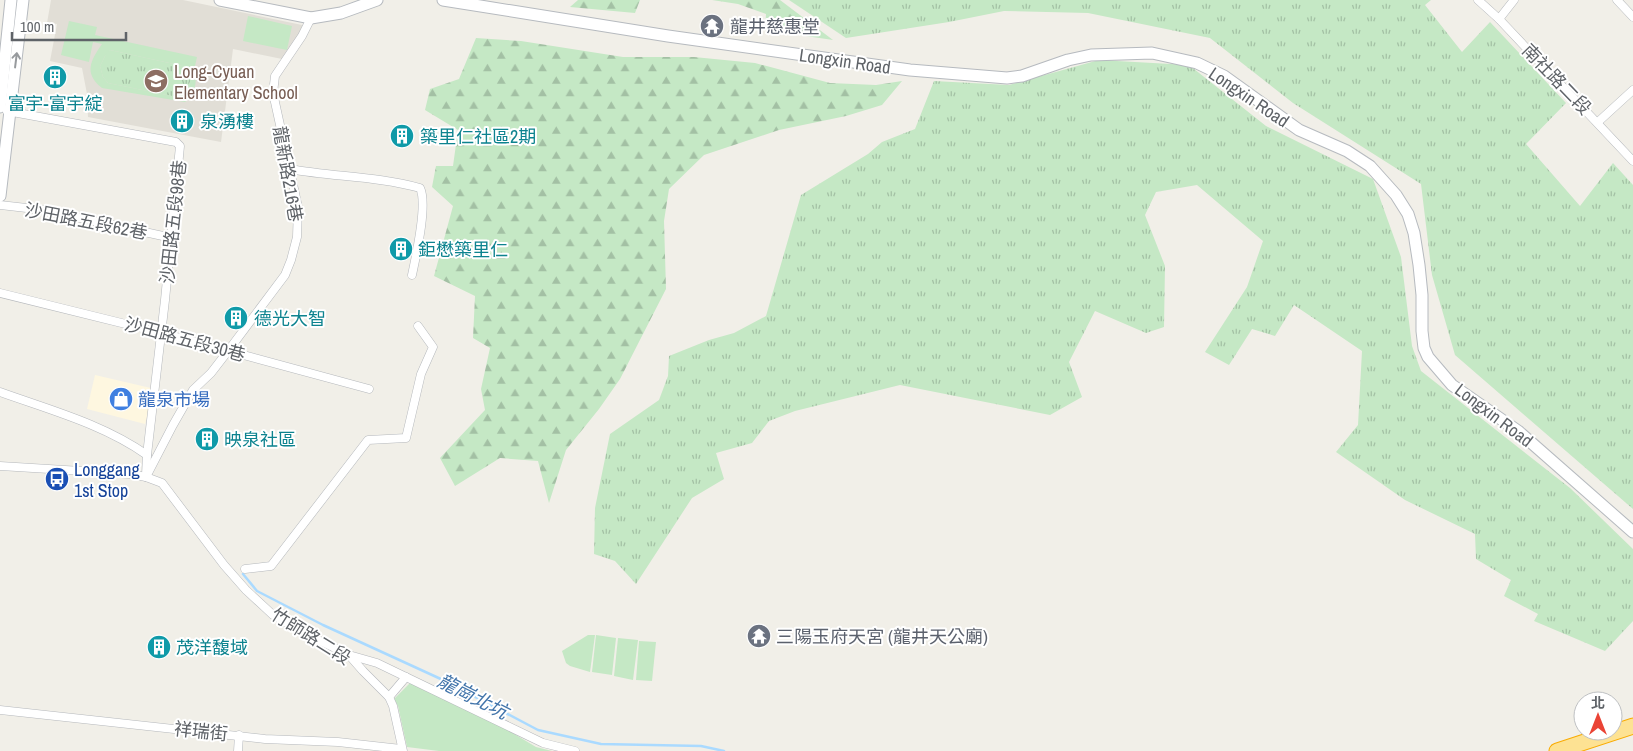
<svg xmlns="http://www.w3.org/2000/svg" width="1633" height="751" font-family="'Archivo Narrow','Noto Sans TC',sans-serif">
	<defs>
		<pattern id="grass-tufts" width="24" height="20" patternUnits="userSpaceOnUse" patternTransform="scale(1.25)"><rect width="24" height="20" fill="#c5e8c5"/><path d="M3 7l-1-3M5 7V3M7 7l1-3M15 17l-1-3M17 17v-4M19 17l1-3" fill="none" stroke="#a3c0a4"/></pattern>
		<pattern id="forest-firs" width="22" height="20" patternUnits="userSpaceOnUse" patternTransform="scale(1.25)"><rect width="22" height="20" fill="#c5e8c5"/><path d="M5 1l3.5 6h-7zM16 11l3.5 6h-7z" fill="#a3c0a4"/></pattern>
	</defs>
	<rect width="100%" height="100%" fill="#f1efe8"/>
	<!-- commercial -->
	<polygon fill="#fef7e0" points="95,375 155,389 145,424 87,409"/>
	<!-- education -->
	<polygon fill="#e1ded6" points="51,0 183,0 307,26 287,60 233,49 221,142 88,117 87,94 82,68 50,61 57,24 47,23"/>
	<!-- grass -->
	<g fill="url(#grass-tufts)">
		<polygon points="789,0 1431,0 1425,5 1462,52 1490,22 1566,103 1526,144 1580,206 1613,163 1633,185 1633,509 1455,355 1432,275 1421,184 1293,103 1210,38 1088,13 1004,11 949,22 846,38"/>
		<path d="M110,50L183,66C195,78 191,89 177,97L108,83L103,77L100,66L107,52Z"/>
		<polygon points="1099,60 1189,65 1266,126 1373,179 1401,257 1412,346 1421,371 1570,488 1633,549 1633,621 1605,651 1534,621 1538,614 1504,596 1511,580 1476,559 1475,534 1405,500 1336,452 1358,425 1362,351 1294,305 1275,336 1252,329 1229,365 1205,352 1247,287 1263,241 1197,185 1156,192 1145,215 1165,266 1164,327 1146,333 1095,311 1069,362 1082,397 1050,415 900,385 795,411 769,421 752,443 716,453 724,479 692,498 636,584 615,561 594,554 595,508 610,434 659,400 668,376 669,356 709,340 734,333 766,316 801,195 868,154 882,142 915,129 934,81 1009,85"/>
	</g>
	<!-- forest -->
	<g fill="url(#forest-firs)">
		<polygon points="578,0 640,0 635,13 570,7"/>
		<polygon points="712,0 780,0 833,40 765,30 766,14 738,4"/>
		<polygon points="476,38 521,41 623,57 694,57 755,63 830,83 876,85 902,81 882,105 846,116 779,130 704,155 669,189 664,221 666,289 620,379 599,409 566,450 549,503 538,461 500,458 455,486 440,458 485,410 481,389 490,348 473,338 475,296 434,276 453,206 432,187 436,166 453,166 458,130 425,110 430,89 459,79"/>
	</g>
	<!-- green -->
	<g fill="#c5e8c5" fill-rule="evenodd">
		<polygon points="248,16 292,26 287,50 243,41"/>
		<path d="M69,21L97,27L95,35L197,57L195,66H192C199,77 196,94 185,102L102,88C83,73 91,60 102,44L93,42L89,62L61,55ZM110,50L183,66C195,78 191,89 177,97L108,83L103,77L100,66L105,56Z"/>
		<polygon points="588,635 595,635 590,672 570,666 566,663 562,651"/>
		<polygon points="596,635 616,638 612,675 592,672"/>
		<polygon points="618,638 638,640 633,680 614,676"/>
		<polygon points="639,641 656,642 652,681 636,680"/>
		<polygon points="410,683 506,729 536,747 552,751 439,751 407,747 398,706 394,699"/>
	</g>
	<g fill="none" stroke-linecap="round" stroke-linejoin="round">
		<!-- stream -->
		<polyline stroke="#aadaff" stroke-width="2.5" points="243,574 257,591 323,625 443,680 538,730 601,744 701,746 724,751"/>
		<!-- street casing -->
		<g stroke="#b5b8bc" stroke-width="9">
			<g id="street">
				<polyline points="1478,0 1499,19 1633,161"/>
				<polyline points="1617,0 1633,17"/>
				<polyline points="1499,19 1514,0"/>
				<polyline points="7,111 176,142 180,146 165,300 147,455"/>
				<polyline points="1598,122 1633,90"/>
				<path d="M290,169C333,177 377,176 420,188C428,204 416,256 412,275"/>
				<polyline points="0,205 44,210 172,238"/>
				<polyline points="0,293 162,333 369,389"/>
				<path d="M0,392C50,410 103,424 147,455L146,475"/>
				<polyline points="0,466 130,474 146,477 162,483 224,565 246,590 273,615 310,636 349,655 363,671 389,697 393,706 403,751"/>
				<polyline points="146,477 173,425 193,390 211,373 228,351 285,275 291,260 297,237 298,207 273,93 275,76 302,36 311,18"/>
				<polyline points="245,569 271,566 368,440 406,438 421,374 433,347 418,326"/>
				<polyline points="349,655 377,663 543,743 575,751"/>
				<polyline points="389,697 406,677"/>
				<polyline points="0,710 265,739 338,742 401,749"/>
				<polyline points="238,751 239,735"/>
			</g>
		</g>
		<!-- secondary casing -->
		<g stroke="#b6babf" stroke-width="13">
			<g id="secondary">
				<polyline points="220,0 311,18 341,13 377,0"/>
				<polyline points="443,0 668,36 910,70 1007,78 1022,76 1068,60 1091,55 1152,53 1197,63 1224,76 1299,130 1347,151 1370,166 1396,195 1408,214 1414,233 1419,265 1422,295 1422,331 1424,348 1428,357 1452,385 1518,431 1633,532"/>
				<polyline points="0,107 11,0"/>
				<polyline points="0,196 23,0"/>
			</g>
		</g>
		<!-- highway casing -->
		<g stroke="#f9ab00" stroke-width="17">
			<polyline id="highway" points="1557,751 1633,726"/>
		</g>
		<!-- street -->
		<use href="#street" stroke="#fff" stroke-width="8"/>
		<!-- secondary -->
		<use href="#secondary" stroke="#fff" stroke-width="11"/>
		<!-- highway -->
		<use href="#highway" stroke="#fde293" stroke-width="15"/>
	</g>
	<!-- one-way arrows -->
	<defs><path id="oneway-shaft" d="M-6 0H5M1.5-3L5.5 0L1.5 3" fill="none" stroke-width="1.6" stroke-linecap="round" stroke-linejoin="round" transform="scale(1.25)"/></defs>
	<use stroke="#979a9d" href="#oneway-shaft" transform="translate(16 60) rotate(-83)"/>
	<!-- icons -->
	<defs>
		<g id="temple-disc" transform="scale(1.25)"><circle r="9.5" fill="#6b7280" stroke="#fff"/><path d="M0-6L5-2H3V0L6.5 2.5H4V6H1.5V3h-3V6H-4V2.5H-6.5L-3 0V-2H-5Z" fill="#fff"/></g>
		<g id="building-disc" transform="scale(1.25)"><circle r="9.5" fill="#0f9aa8" stroke="#fff"/><path d="M-4-6H4V6H1V3H-1V6H-4ZM-2.5-4.3h1.7v1.8h-1.7ZM.8-4.3h1.7v1.8H.8ZM-2.5-1h1.7V.8h-1.7ZM.8-1h1.7V.8H.8Z" fill="#fff"/></g>
		<g id="school-disc" transform="scale(1.25)"><circle r="9.5" fill="#8d6e63" stroke="#fff"/><path d="M0-5L7-2L0 1L-7-2ZM-4 1L0 2.5L4 1V4Q0 6-4 4Z" fill="#fff"/></g>
		<g id="shop-disc" transform="scale(1.25)"><circle r="9.5" fill="#3f7fe0" stroke="#fff"/><path d="M-5-2.5h2.3a2.7 3.5 0 0 1 5.4 0H5L5.5 6h-11ZM-1.5-2.5h3a1.5 2.3 0 0 0-3 0Z" fill="#fff"/></g>
		<g id="bus-disc" transform="scale(1.25)"><circle r="9.5" fill="#1a4fb4" stroke="#fff"/><path d="M-5-6H5V4H4V6H2V4H-2V6H-4V4H-5ZM-3.5-4V0h7V-4ZM-3.5 1.2v1.5H-2V1.2ZM2 1.2v1.5H3.5V1.2Z" fill="#fff"/></g>
	</defs>
	<g fill-rule="evenodd">
		<use href="#temple-disc" x="712" y="26"/>
		<use href="#building-disc" x="55" y="77"/>
		<use href="#school-disc" x="156" y="81"/>
		<use href="#building-disc" x="182" y="121"/>
		<use href="#building-disc" x="402" y="136"/>
		<use href="#building-disc" x="401" y="249"/>
		<use href="#building-disc" x="236" y="318"/>
		<use href="#shop-disc" x="121" y="399"/>
		<use href="#building-disc" x="207" y="439"/>
		<use href="#bus-disc" x="57" y="479"/>
		<use href="#temple-disc" x="759" y="636"/>
		<use href="#building-disc" x="159" y="647"/>
	</g>
	<g text-anchor="middle" dominant-baseline="central" stroke-width="4" stroke-linejoin="round" paint-order="stroke">
		<!-- worship labels -->
		<g font-size="18" fill="#5b616d" stroke="#fff" text-anchor="start">
			<text x="730" y="26">龍井慈惠堂</text>
			<text x="776" y="636">三陽玉府天宮 (龍井天公廟)</text>
		</g>
		<!-- street labels -->
		<g font-size="18" fill="#5f6368" stroke="#fff">
			<text transform="translate(845 61) rotate(8)">Longxin Road</text>
			<text transform="translate(1557 79) rotate(46)">南社路二段</text>
			<text transform="translate(1249 97) rotate(34)">Longxin Road</text>
			<text transform="translate(288 174) rotate(80)">龍新路216巷</text>
			<text transform="translate(86 221) rotate(11)">沙田路五段62巷</text>
			<text transform="translate(173 222) rotate(-84)">沙田路五段98巷</text>
			<text transform="translate(185 339) rotate(15)">沙田路五段30巷</text>
			<text transform="translate(1494 415) rotate(37)">Longxin Road</text>
			<text transform="translate(311 636) rotate(32)">竹師路二段</text>
			<text transform="translate(201 731) rotate(6)">祥瑞街</text>
		</g>
		<!-- education labels -->
		<g font-size="18" fill="#785e54" stroke="#fff" text-anchor="start">
			<text x="174" y="71">Long-Cyuan<tspan x="174" dy="21">Elementary School</tspan></text>
		</g>
		<!-- culture labels -->
		<g font-size="18" fill="#0d838f" stroke="#fff" text-anchor="start">
			<text x="55" y="103" text-anchor="middle">富宇-富宇綻</text>
			<text x="200" y="121">泉湧樓</text>
			<text x="420" y="136">築里仁社區2期</text>
			<text x="418" y="249">鉅懋築里仁</text>
			<text x="254" y="318">德光大智</text>
			<text x="224" y="439">映泉社區</text>
			<text x="176" y="647">茂洋馥域</text>
		</g>
		<!-- shop labels -->
		<g font-size="18" fill="#366cbe" stroke="#fff" text-anchor="start">
			<text x="138" y="399">龍泉市場</text>
		</g>
		<!-- transit labels -->
		<g font-size="18" fill="#164399" stroke="#fff" text-anchor="start">
			<text x="74" y="469">Longgang<tspan x="74" dy="21">1st Stop</tspan></text>
		</g>
		<!-- water labels -->
		<g font-size="19" font-style="italic" fill="#4174aa" stroke="#fff">
			<text transform="translate(473 696) rotate(27)">龍崗北坑</text>
		</g>
	</g>
	<!-- north arrow -->
	<g transform="translate(1598 716)"><circle r="24" fill="#ffffff" stroke="#bfc1c3"/>
	<path d="M0-4L9 19L0 12L-9 19Z" fill="#ea4335"/>
	<text y="-8" font-size="14" font-weight="bold" text-anchor="middle" fill="#5f6368">北</text>
	</g>
	<!-- scale -->
	<path d="M12 32v8h114v-8" fill="none" stroke="#5f6368" stroke-width="2.5"/>
	<text x="20" y="32" font-size="15" fill="#5f6368" stroke="#ffffff" stroke-width="4" paint-order="stroke">100 m</text>
</svg>
